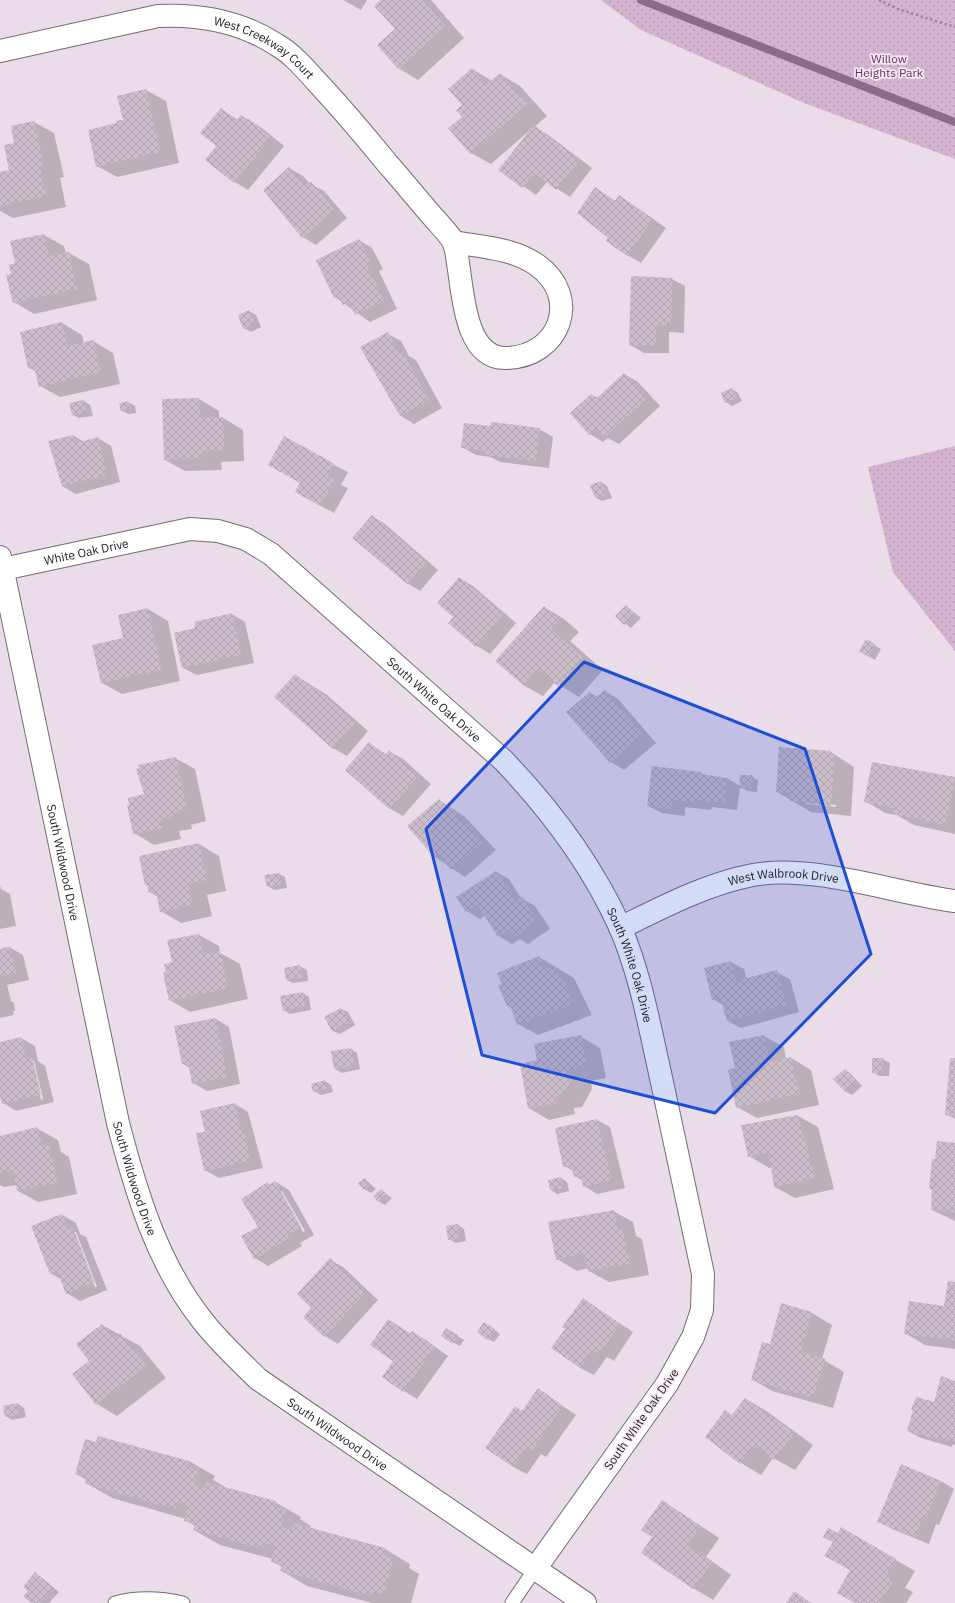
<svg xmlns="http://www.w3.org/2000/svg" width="955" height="1603" font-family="'IBM Plex Sans',sans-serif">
	<defs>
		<pattern id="park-dots" width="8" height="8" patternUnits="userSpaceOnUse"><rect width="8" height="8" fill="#d3b3cf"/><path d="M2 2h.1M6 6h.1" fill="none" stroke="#b59ab2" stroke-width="1.8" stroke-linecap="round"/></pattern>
		<pattern id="building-cross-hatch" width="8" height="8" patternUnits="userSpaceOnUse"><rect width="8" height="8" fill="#cbbdc9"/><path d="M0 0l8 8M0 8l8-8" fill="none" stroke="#aea2ac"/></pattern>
	</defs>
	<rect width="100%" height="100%" fill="#eadce8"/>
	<!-- park -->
	<g fill="url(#park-dots)">
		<polygon points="601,0 955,0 955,159 804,103 641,30"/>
		<polygon points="955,446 955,651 893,572 868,467"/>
	</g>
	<!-- shadow -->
	<g fill="#0003" fill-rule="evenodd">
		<polygon points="343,0 367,0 361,10"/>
		<polygon points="382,0 431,0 464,38 418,80 398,68 396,30"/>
		<polygon points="472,69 492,81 500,74 520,86 547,116 534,127 547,134 592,168 570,197 547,182 536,195 500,170 530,130 491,164 471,153 463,117 463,105"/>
		<polygon points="146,90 166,101 179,163 117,177 97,166 118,124 124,121 118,96"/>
		<polygon points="221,109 238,120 241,116 249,120 262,128 284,146 248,190 235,182 207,160 218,146"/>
		<polygon points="34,122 54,133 64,177 60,178 66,207 13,218 0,211 0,173 11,171 16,143"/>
		<polygon points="289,168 303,176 310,184 324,191 347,218 316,245 303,237"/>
		<polygon points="596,189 616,201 620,196 666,228 641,263 627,255 609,238"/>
		<polygon points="44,235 64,246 66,254 69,253 89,264 97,300 34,314 14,302 12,275"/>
		<polygon points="359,240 372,248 383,269 379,271 397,309 370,322 335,297"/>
		<polygon points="672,279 685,286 684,333 669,332 669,353 644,353 630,345"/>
		<polygon points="249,311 256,315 261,327 251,332 244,328"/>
		<polygon points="62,323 82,335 84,344 93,341 113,353 120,384 60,397 40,386 37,372 29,368"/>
		<polygon points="388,334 401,341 409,356 416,360 442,408 414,424 401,416 362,348"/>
		<polygon points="624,374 638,382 660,406 619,444 608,438 603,442 590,434 571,413 592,395 598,398"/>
		<polygon points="732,389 738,393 742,401 732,406 726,402"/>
		<polygon points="199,399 219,411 219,419 223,418 243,430 244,461 221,462 222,470 185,471 165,460"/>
		<polygon points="84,401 90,405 93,416 79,418 73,415"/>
		<polygon points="128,402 135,406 136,413 129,414 122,411"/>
		<polygon points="491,427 539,429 553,437 549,468 500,462 491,457 476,455 462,447"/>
		<polygon points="74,436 84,442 98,438 111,446 120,482 76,494 62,486"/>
		<polygon points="334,465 348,472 341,485 348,488 334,513 310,500"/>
		<polygon points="601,482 607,486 612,498 602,501 596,498"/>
		<polygon points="372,516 385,524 438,570 420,591 407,583"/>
		<polygon points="459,578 473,586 516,623 490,654 477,646 450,623 455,617"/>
		<polygon points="626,606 641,618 631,628 616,616"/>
		<polygon points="544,607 564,619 579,632 570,641 603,670 579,697 555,682 543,696 523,685"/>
		<polygon points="148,609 168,621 180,681 122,694 102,683 124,639 119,616"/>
		<polygon points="232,614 245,622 254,663 197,675 183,668"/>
		<polygon points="866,640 881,649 875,660 860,651"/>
		<polygon points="295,675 327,695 368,731 347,756 333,748"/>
		<polygon points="605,691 618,699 656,743 624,770 611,762 590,693 598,697"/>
		<polygon points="369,743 387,755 389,751 403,759 431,784 403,816 389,808"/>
		<path d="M831,752L854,767L851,816L811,812L777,792ZM805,802L836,805V807L807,804Z"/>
		<polygon points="175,758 195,769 206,821 191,825 192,829 179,831 181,839 154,845 134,833"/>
		<polygon points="873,763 955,778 955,834 914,825 897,815 885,813 865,801"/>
		<polygon points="653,767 701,773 707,776 727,778 740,786 751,776 758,780 757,792 747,791 740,787 737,810 712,807 711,810 685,807 685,816 662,813 648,806"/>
		<polygon points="439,800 464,816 496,850 465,877 435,857 408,826"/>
		<polygon points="199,844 219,856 226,891 207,895 212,916 181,923 161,911 158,897 150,892 148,886 146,884"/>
		<polygon points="496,872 509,879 521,898 535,906 550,929 528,944 520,939 512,944 499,936 486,915 480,919 467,911"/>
		<polygon points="279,874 285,877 287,888 274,890 268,886"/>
		<polygon points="0,885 1,889 10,894 16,926 0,929"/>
		<polygon points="199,935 219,946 220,953 240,964 248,999 190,1012 170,1000 167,973 173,963"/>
		<polygon points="9,947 23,955 29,980 7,985 11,1001 14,1003 15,1011 13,1011 14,1015 0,1018 0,950"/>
		<polygon points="539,957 574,978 592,1015 538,1035 518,1024 512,1008 508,1006 503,984"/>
		<polygon points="730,962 744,969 747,980 776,972 790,979 799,1012 741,1028 728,1021 723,1005 713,999"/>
		<polygon points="300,966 307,970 308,981 293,983 287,980"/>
		<polygon points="303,993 309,997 311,1010 290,1014 284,1010"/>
		<polygon points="341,1009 348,1012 355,1025 340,1034 333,1031 326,1018"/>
		<polygon points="216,1019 229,1027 240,1084 207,1091 193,1083 190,1068 183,1064"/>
		<polygon points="580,1036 600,1048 606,1078 591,1081 592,1089 582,1107 574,1108 575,1114 549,1120 529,1108 539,1061"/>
		<polygon points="764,1036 784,1047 786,1059 791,1058 811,1070 819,1105 757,1118 737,1107 736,1069"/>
		<path d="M21,1038L35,1046L38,1061L45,1066L54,1102L16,1111L3,1103L0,1092V1043ZM32,1061H34L43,1099L41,1100Z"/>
		<polygon points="351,1049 357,1053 360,1069 342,1073 335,1069"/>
		<polygon points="873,1059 883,1059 890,1063 889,1076 879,1076 873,1072"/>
		<polygon points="955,1059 955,1119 946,1114"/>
		<polygon points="845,1070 851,1074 862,1086 852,1095 845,1091"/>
		<polygon points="325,1081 331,1085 333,1092 321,1095 314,1091"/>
		<polygon points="235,1104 248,1112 263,1168 219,1178 205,1170 206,1133"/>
		<polygon points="798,1116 818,1127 834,1189 795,1198 775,1187 772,1167 769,1168 749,1156 742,1126"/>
		<polygon points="597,1120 610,1127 625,1188 597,1194 584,1186 583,1181 575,1176 574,1171 564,1166"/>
		<polygon points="38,1129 58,1140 61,1152 69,1157 77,1194 38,1202 18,1191 17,1185 4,1187 0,1185 0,1137"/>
		<polygon points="955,1144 955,1221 932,1210 933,1190 930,1188 936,1160"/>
		<polygon points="561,1178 567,1182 569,1191 557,1194 551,1190"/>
		<polygon points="365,1179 376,1189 371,1193 364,1189"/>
		<path d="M276,1182L289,1190L314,1235L300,1243L302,1246L268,1266L255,1258L268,1184L270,1185ZM280,1191H282L305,1231L303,1232Z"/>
		<polygon points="381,1190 392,1198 385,1205 378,1201"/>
		<polygon points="613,1211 633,1222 636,1236 642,1239 649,1275 609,1282 589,1271 588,1268 577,1271 557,1259"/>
		<path d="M62,1215L76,1223L80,1234L86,1237L107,1290L80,1301L67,1293L62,1280L50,1273ZM73,1232H76L97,1287H95Z"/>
		<polygon points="458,1225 464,1229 466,1241 456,1243 449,1239"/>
		<polygon points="330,1260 343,1267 378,1300 338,1344 325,1336 304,1317 313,1307"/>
		<polygon points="955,1283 955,1349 925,1345 905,1333 945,1307"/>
		<polygon points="583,1299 633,1332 614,1361 607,1357 594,1375 580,1368 566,1329"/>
		<polygon points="782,1305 812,1313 832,1325 822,1359 844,1372 833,1408 772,1391 752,1379 770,1345"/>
		<polygon points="389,1320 411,1334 412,1332 426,1340 448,1356 417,1399 404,1391 394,1361"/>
		<polygon points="102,1325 140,1346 166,1378 117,1416 97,1404 73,1374 90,1361"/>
		<polygon points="491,1327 500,1334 494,1342 488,1339"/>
		<polygon points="446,1329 464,1340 460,1346 442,1336"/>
		<polygon points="955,1382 955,1445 953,1444 952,1447 921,1438 908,1431"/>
		<polygon points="539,1390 576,1415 546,1457 541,1454 527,1474 513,1467 523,1412"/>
		<polygon points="746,1399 765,1410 813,1445 795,1470 773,1458 761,1475 741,1463 706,1437 733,1416"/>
		<polygon points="18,1404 24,1408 26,1417 12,1420 6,1416"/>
		<polygon points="189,1461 215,1476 213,1480 224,1486 223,1487 275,1502 301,1517 300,1519 311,1526 310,1528 385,1549 410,1564 409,1568 419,1574 411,1603 372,1603 307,1586 282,1571 282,1567 272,1561 273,1559 220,1545 194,1530 195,1526 185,1520 186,1519 112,1498 86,1483 87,1480 76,1474"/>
		<polygon points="941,1481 954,1489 939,1525 936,1524 929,1544 892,1529 878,1521"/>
		<polygon points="663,1501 719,1538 706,1557 731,1575 713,1600 693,1588 653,1537"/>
		<polygon points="841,1529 915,1571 905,1588 913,1592 906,1603 857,1603 851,1570 834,1542"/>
		<polygon points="35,1573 59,1592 49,1603 33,1603 29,1590"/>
	</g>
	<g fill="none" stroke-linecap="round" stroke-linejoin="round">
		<!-- stream -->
		<polyline stroke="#8e6a8a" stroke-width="8" points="641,0 955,122"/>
	</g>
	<!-- building -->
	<g fill="url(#building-cross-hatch)">
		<polygon points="381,0 422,0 445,26 398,69 377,45 395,29 374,6"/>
		<polygon points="472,68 486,85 500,73 527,104 470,154 448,128 462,117 456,110 462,105 448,89"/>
		<polygon points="146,89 160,152 96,167 88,130 117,123 116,121 123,120 117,96"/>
		<polygon points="221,108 236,121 241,115 247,121 249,119 271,137 234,183 205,160 216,146 200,133"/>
		<polygon points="34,121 44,166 40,167 46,196 0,206 0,172 9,170 4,145 14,143 11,126"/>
		<polygon points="534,125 579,160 556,190 534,173 522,188 498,170"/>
		<polygon points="289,167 306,186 311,182 335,210 302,238 263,190"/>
		<polygon points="595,187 615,201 619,195 653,219 627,256 606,241 608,238 577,213"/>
		<polygon points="44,234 49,256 69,252 77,289 13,303 6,275 11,274 9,265 15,263 10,241"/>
		<polygon points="359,239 370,261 366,263 384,301 355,315 349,302 343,305 338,295 334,298 316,260"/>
		<polygon points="631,276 672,278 671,325 656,325 656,346 629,345"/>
		<polygon points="249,310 255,324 243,329 238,315"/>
		<polygon points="62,322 68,346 93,340 101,372 39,387 34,367 28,368 20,332"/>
		<polygon points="388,332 399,353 402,351 429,400 400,416 360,347"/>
		<polygon points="624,373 647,398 605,437 597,428 589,435 570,413 591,394 596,399"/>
		<polygon points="732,388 736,398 725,403 721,393"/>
		<polygon points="199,398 200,418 223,417 224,450 202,451 202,459 164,460 162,399"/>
		<polygon points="84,400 87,412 72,415 69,403"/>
		<polygon points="128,401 131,409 121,411 119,404"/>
		<polygon points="491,422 540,428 536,461 485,455 486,451 461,448 464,423 490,426"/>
		<polygon points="74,435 76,443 98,437 107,475 62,486 48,441"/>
		<polygon points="284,436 335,464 328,476 335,480 320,506 295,492 300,483 268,465"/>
		<polygon points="601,481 606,495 595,498 590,485"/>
		<polygon points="372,515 426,562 407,584 352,538"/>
		<polygon points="459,577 504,614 476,647 448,623 453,617 437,603"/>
		<polygon points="626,605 635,614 624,625 615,616"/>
		<polygon points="544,606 559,620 551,629 583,658 558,686 538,668 523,685 495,661"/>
		<polygon points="148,608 161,670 101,683 92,645 123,638 118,615"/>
		<polygon points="232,613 241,655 182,668 174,633 195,628 194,622"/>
		<polygon points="866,639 875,644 868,657 859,651"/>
		<polygon points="295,674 312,689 314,687 355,723 333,749 274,697"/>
		<polygon points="605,690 643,735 610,763 566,712 590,692 596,698"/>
		<polygon points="369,742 385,756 389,750 418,776 389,809 345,770"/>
		<polygon points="779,747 831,751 831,755 835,755 831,806 790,801 791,793 776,792"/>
		<polygon points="176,757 187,810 172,813 172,818 160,820 162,828 133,834 127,805 129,805 128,798 144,794 136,769 139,768 138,765"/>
		<polygon points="872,762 955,777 946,825 893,814 894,808 864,802"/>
		<polygon points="652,766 701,772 701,774 727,778 724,803 698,800 698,803 672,800 671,809 647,806"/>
		<polygon points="740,775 752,775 751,789 739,788"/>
		<polygon points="439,799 448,809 450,807 465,824 467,823 483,842 451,870 437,854 434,857 407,826"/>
		<polygon points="199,843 207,880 188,884 192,905 160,912 156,891 149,893 147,885 145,885 139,856"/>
		<polygon points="496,871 516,901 522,897 537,921 514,937 509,930 498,937 477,904 466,912 456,897"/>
		<polygon points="279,873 281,884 267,887 264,875"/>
		<polygon points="199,934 204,955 220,951 228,988 169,1001 163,973 166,972 164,964 172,962 167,940"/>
		<polygon points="10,946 16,973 0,976 0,949"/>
		<polygon points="539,956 544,970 554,965 559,976 561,975 573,1004 517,1025 510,1005 507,1006 498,985 502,984 497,973"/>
		<polygon points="731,961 736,981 777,970 786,1005 727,1021 720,997 712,1000 704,968"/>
		<polygon points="300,965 302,978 286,980 284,968"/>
		<polygon points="303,992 305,1006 283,1011 280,996"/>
		<polygon points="341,1008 350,1022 332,1031 324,1017"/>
		<polygon points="216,1018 227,1077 192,1084 188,1063 182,1064 174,1026"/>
		<polygon points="581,1035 587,1067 571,1070 573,1078 562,1095 555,1097 556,1103 528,1109 520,1064 537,1060 534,1044"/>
		<polygon points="764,1035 770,1062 791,1057 799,1094 736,1108 728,1070 735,1068 729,1042"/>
		<polygon points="21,1037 26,1058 32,1057 41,1095 2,1104 0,1096 0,1042"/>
		<polygon points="351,1048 354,1066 334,1069 331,1051"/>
		<rect x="872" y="1058" width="11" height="15"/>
		<polygon points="950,1058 955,1058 955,1116 945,1115"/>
		<polygon points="845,1069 856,1081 845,1092 833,1079"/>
		<polygon points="325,1080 327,1088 313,1092 311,1084"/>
		<polygon points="235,1103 240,1128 243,1127 250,1161 204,1171 196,1133 205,1132 200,1111"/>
		<polygon points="798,1115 815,1178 774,1187 769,1152 748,1157 741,1125"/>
		<polygon points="597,1119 612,1180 583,1187 581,1175 574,1177 571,1165 563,1167 555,1128"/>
		<polygon points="38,1127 42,1146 49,1144 57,1183 17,1191 13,1170 0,1173 0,1136"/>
		<polygon points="937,1141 955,1143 955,1212 931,1210 932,1189 929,1189 932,1159 935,1159"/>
		<polygon points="561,1177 563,1188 550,1190 548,1180"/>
		<polygon points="365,1178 370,1185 364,1190 358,1183"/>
		<polygon points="275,1181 301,1227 287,1235 289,1238 254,1259 241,1236 258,1227 241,1199 268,1182 269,1185"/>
		<polygon points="381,1189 386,1194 378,1202 373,1196"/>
		<polygon points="614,1210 617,1228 622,1227 630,1264 588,1271 584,1253 556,1260 548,1222"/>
		<polygon points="62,1214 69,1230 73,1228 94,1282 66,1294 57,1271 50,1274 31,1226"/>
		<polygon points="458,1224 460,1238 448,1240 446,1226"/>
		<polygon points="330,1258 366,1292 324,1337 303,1317 311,1308 297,1294"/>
		<polygon points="948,1281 955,1282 955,1340 904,1334 909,1301 944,1306"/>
		<polygon points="583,1298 620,1324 600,1354 593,1349 580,1368 551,1348 565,1329 562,1327"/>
		<polygon points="781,1303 812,1312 801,1352 825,1359 813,1398 751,1380 762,1342 770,1344"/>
		<polygon points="388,1319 410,1334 412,1331 435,1347 403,1392 382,1377 393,1361 370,1345"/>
		<polygon points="484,1322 495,1329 487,1340 477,1332"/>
		<polygon points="102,1324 114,1339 120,1333 146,1366 96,1405 72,1374 89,1361 76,1344"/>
		<polygon points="446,1328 458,1335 453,1344 441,1336"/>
		<polygon points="941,1376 955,1381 955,1441 939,1437 938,1440 907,1431 913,1410 911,1410 916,1397 934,1402"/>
		<polygon points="538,1388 563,1406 532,1450 527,1447 513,1467 485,1448 515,1406 522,1411"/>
		<polygon points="745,1398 794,1433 774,1460 754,1445 740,1464 705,1437 725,1410 732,1415"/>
		<polygon points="18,1403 20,1414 5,1417 3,1406"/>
		<polygon points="98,1436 189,1461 187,1467 198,1470 194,1485 204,1488 206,1482 276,1501 274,1507 286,1510 281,1527 292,1530 293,1523 385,1548 383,1555 394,1558 384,1594 373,1591 372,1596 280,1571 282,1565 271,1562 275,1546 264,1543 263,1549 193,1530 195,1524 184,1521 188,1506 177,1502 176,1509 85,1484 87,1477 75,1474 85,1439 96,1442"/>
		<polygon points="901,1464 941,1481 926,1518 923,1517 915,1537 877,1522"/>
		<polygon points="662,1500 700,1526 687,1545 712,1563 693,1589 641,1553 652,1537 641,1530"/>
		<polygon points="841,1527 896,1559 886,1575 894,1580 880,1603 855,1603 837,1593 850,1570 824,1556 833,1542 823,1537 828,1528 838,1533"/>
		<polygon points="35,1572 53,1587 40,1603 31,1603 23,1596 28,1591 23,1587"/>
		<polygon points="794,1591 811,1603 786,1603"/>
	</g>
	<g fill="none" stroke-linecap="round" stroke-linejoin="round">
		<!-- service casing -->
		<g stroke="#776b75" stroke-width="15">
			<g id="service">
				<path d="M115,1603C137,1597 161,1598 183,1603"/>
				<polyline points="512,1603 535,1569"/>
			</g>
		</g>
		<!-- minor casing -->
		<g stroke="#776b75" stroke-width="24">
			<g id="minor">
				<path id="s1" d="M0,51L158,16C200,14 242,22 277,45C293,54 306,70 318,83C342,109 365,136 387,163C403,181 418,200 434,218C440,225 448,233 453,241C456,247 457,256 458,263C463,293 465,359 506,358C560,357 582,297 537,265C513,248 482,247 454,242"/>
				<path id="s2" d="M0,557L118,1123C136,1192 157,1263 202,1320C218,1341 239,1360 258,1379L585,1603"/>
				<path id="s3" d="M3,569L190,529L218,531L246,539L271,554L503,760C551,810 591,863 620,927C640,973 649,1024 660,1073C674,1140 689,1207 703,1274L702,1310L693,1337L667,1384L535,1569"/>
				<path id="s4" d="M620,928C663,907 706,884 753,875C814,864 893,893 955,901"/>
			</g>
		</g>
		<!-- path -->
		<polyline stroke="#8e848d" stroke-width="2.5" stroke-dasharray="2 3" stroke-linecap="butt" points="879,0 898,9 955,27"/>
		<!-- service -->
		<use href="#service" stroke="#fff" stroke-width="13"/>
		<!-- minor -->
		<use href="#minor" stroke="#fff" stroke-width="22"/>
	</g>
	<!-- marked area -->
	<path fill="#1d4ed8" fill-opacity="0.2" stroke="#1d4ed8" stroke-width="3" stroke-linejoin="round" d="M584,662L805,749L871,954L715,1113L482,1055L426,829Z"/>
	<g text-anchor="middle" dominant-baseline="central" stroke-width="3.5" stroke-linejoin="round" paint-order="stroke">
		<!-- street labels -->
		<g font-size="12" fill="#262126" stroke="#f7e9f5">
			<text stroke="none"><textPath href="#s1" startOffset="276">West Creekway Court</textPath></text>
			<text stroke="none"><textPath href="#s3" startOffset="85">White Oak Drive</textPath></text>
			<text stroke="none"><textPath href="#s3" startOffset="496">South White Oak Drive</textPath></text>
			<text stroke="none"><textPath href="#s2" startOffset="312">South Wildwood Drive</textPath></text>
			<text stroke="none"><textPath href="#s4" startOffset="174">West Walbrook Drive</textPath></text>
			<text stroke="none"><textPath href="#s3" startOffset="832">South White Oak Drive</textPath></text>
			<text stroke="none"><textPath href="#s2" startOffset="636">South Wildwood Drive</textPath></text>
			<text transform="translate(641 1419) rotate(-55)">South White Oak Drive</text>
			<text stroke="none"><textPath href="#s2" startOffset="972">South Wildwood Drive</textPath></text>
		</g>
		<!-- park labels -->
		<g font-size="12" fill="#682d64" stroke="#f7e9f5">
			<text x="889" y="58">Willow<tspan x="889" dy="14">Heights Park</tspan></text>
		</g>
	</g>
</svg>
